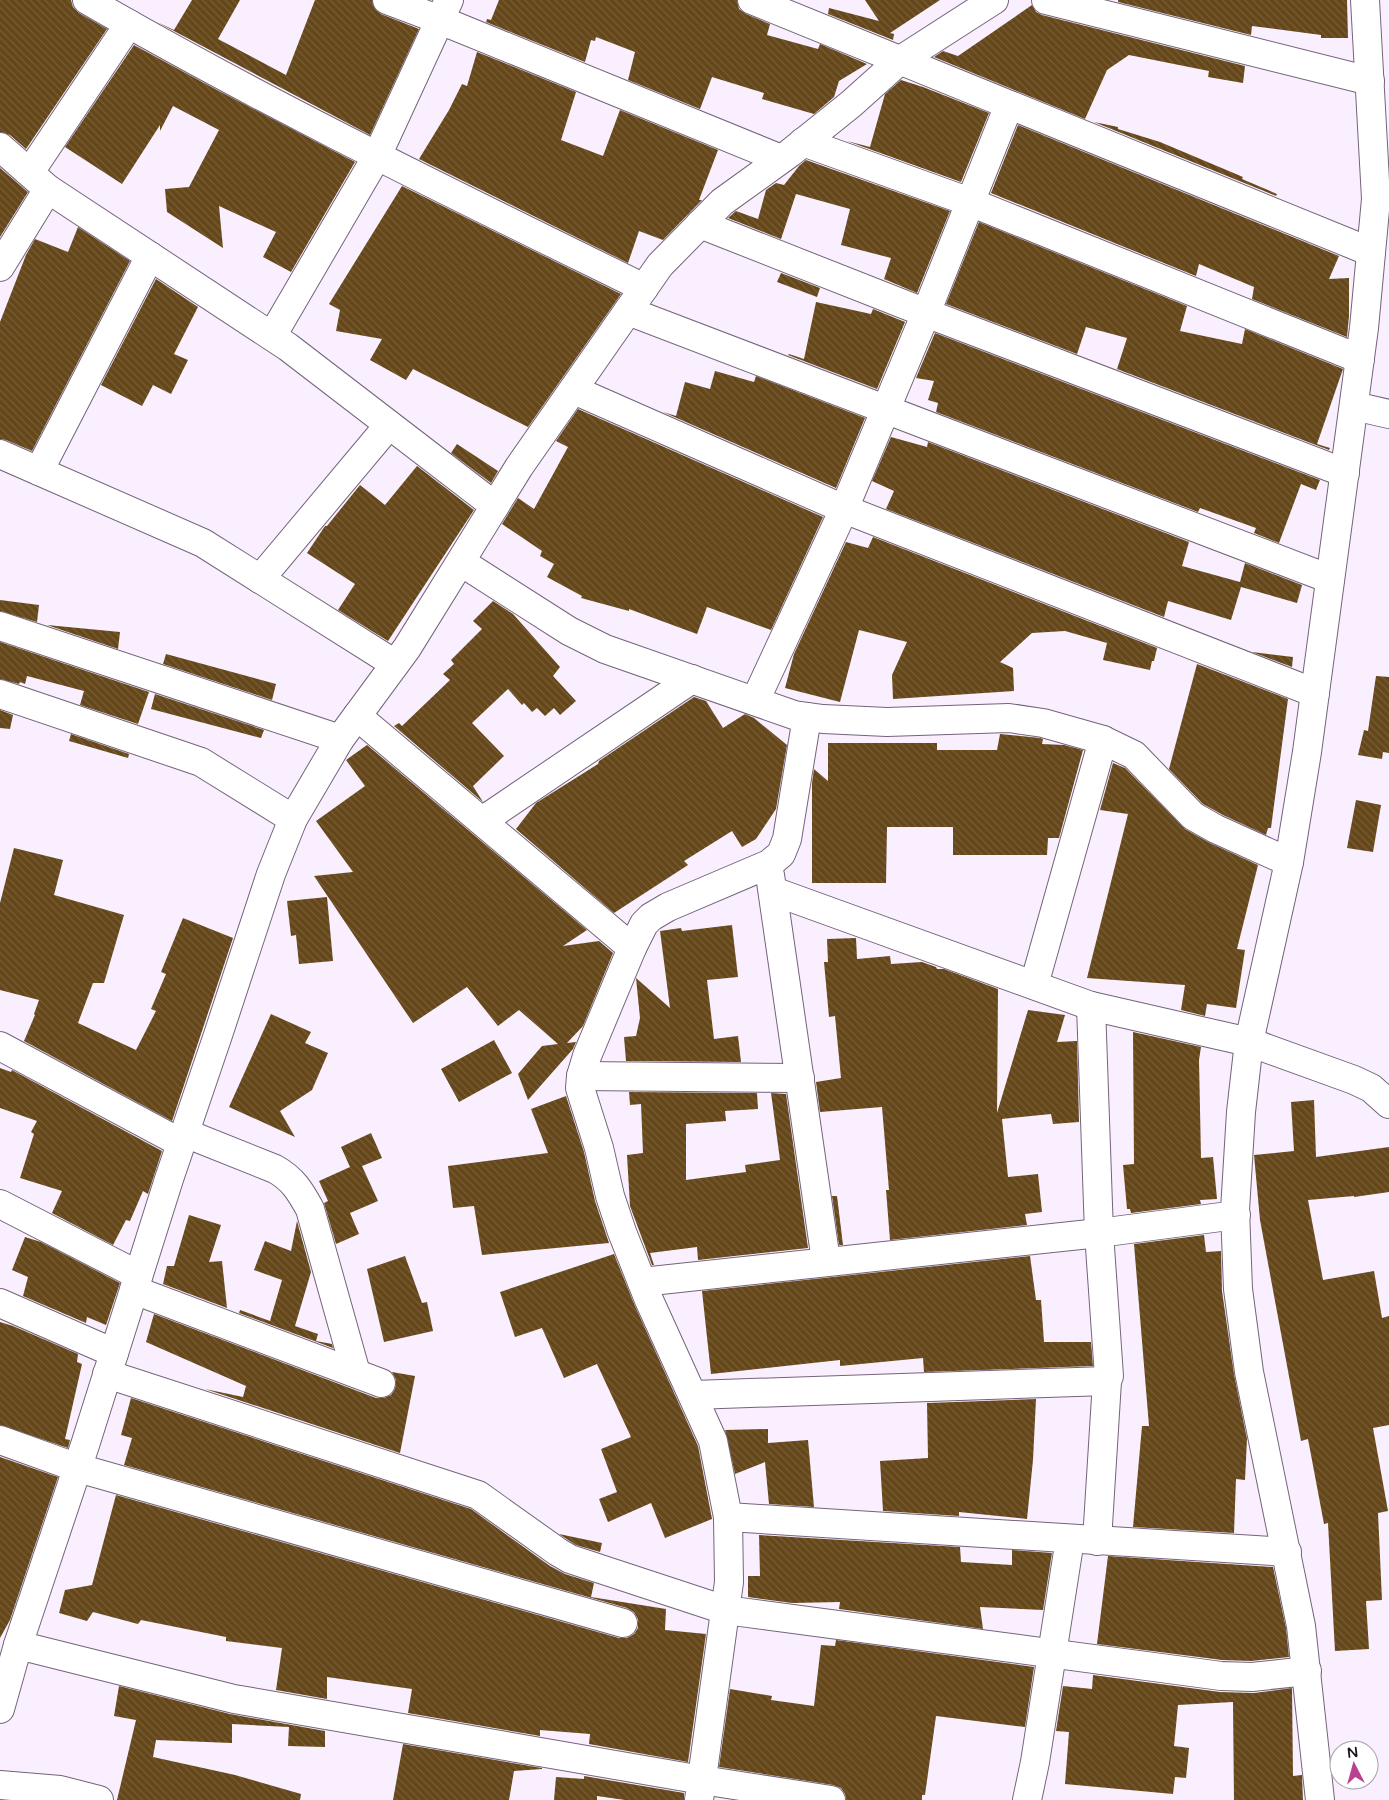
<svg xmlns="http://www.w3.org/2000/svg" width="1389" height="1800" font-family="'Varela Round',sans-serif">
	<defs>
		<pattern id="building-back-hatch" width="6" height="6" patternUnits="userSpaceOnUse" patternTransform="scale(1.25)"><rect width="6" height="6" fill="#654719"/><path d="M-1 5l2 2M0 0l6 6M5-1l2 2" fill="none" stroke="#765e3a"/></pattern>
	</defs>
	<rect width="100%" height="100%" fill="#faeffe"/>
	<!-- building -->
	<g fill="url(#building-back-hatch)">
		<polygon points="0,0 71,0 73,7 79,13 107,29 26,149 10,135 0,132"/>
		<polygon points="192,0 240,0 218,39 286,75 315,0 372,0 375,9 381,14 419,29 370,135 157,22 174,30"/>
		<polygon points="499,0 737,0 739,9 746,14 770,24 767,35 818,49 820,44 867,64 839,81 834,97 814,114 762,99 764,93 712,77 700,109 628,80 635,52 596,37 595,41 591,40 585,62 486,22 487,19 491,20"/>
		<polygon points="865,0 940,0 890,33 894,34 893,40 828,14 829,8 879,21"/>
		<polygon points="1118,0 1347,0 1348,38 1321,38 1321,35 1252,26 1251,35 1118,2"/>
		<polygon points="1032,5 1036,12 1042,15 1245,66 1243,83 1208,77 1209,71 1129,55 1107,70 1085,119 934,57 943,51 958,56"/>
		<polygon points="134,45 217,90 355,162 291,272 263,257 276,232 219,206 223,248 167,212 165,189 189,187 219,130 173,106 160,131 160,125 122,184 65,147"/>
		<polygon points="477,52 576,92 561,140 603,156 620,110 718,150 699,200 702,200 663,240 639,231 628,263 419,159 449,110 462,84 467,86"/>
		<polygon points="901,80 923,87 989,113 961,182 847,141 870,147 885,94"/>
		<polygon points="1094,122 1118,127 1118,129 1160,142 1243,177 1242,179 1277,194 1276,196"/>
		<polygon points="1018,125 1339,256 1329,279 1349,278 1349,316 1347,337 1252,299 1254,287 1199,264 1196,276 991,193"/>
		<polygon points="806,160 950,211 917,293 884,279 891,258 841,245 850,209 796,194 781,239 728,218 736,211 758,219 766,190 776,183 784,185 799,166"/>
		<polygon points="0,168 28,192 0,237"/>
		<polygon points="402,186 621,294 528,427 413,369 406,380 370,360 382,339 336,331 340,310 329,304"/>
		<polygon points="979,222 1187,306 1180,331 1242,344 1245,329 1343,369 1317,444 1330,448 1329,450 1117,369 1127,338 1086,327 1077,354 946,304"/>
		<polygon points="78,227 130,261 32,451 6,440 0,439 0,322 26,255 35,239 68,252"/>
		<polygon points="781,273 820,288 817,297 777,282"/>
		<polygon points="156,279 198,307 174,354 188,360 171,394 153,385 142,406 101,385"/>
		<polygon points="816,302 871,314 873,309 905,322 877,389 788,355 789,354 804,359"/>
		<polygon points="935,333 1320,480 1316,490 1301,484 1279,543 1254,533 1256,528 1200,508 1198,512 936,412 938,403 928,400 934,381 916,378"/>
		<polygon points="715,371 754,382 756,376 865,418 836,488 663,412 676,416 685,382 710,389"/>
		<polygon points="578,409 823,517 771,630 707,607 697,634 629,609 629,611 581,598 582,596 547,577 554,564 540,556 542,551 502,524 518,498 534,509 568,447 556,441"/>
		<polygon points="891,437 927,447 928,442 1189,542 1182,566 1240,582 1245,563 1302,585 1297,603 1241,587 1231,620 1168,601 1164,617 886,509 894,491 872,481"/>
		<polygon points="457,444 498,471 491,483 451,453"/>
		<polygon points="417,466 474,510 388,641 338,610 355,584 307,553 325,526 327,526 360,485 385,505"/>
		<polygon points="873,537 1157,648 1154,661 1152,661 1150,670 1103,660 1107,643 1065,631 1032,633 1000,662 1013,668 1014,691 893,699 892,675 907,642 859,630 840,702 785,688 794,654 846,542 868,548"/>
		<polygon points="0,600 39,605 37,622 0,611"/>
		<polygon points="493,601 513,614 560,667 553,676 576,701 560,715 554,708 545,716 537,708 532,712 524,703 522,705 508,689 472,723 504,756 473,786 483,802 394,726 399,723 402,726 450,680 443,674 454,664 451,660 482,629 473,621"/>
		<polygon points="47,625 120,632 118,649"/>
		<polygon points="0,642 149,692 138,724 80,705 84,691 27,676 25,684 20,682 19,684 0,679"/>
		<polygon points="1252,652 1293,657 1292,667"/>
		<polygon points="166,654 276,684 272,700 163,664"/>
		<polygon points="1197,664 1288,699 1271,828 1268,828 1266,835 1223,815 1203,804 1169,769"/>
		<polygon points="1376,676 1389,677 1389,753 1383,752 1382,759 1358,755 1364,730 1368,731"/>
		<polygon points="155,694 264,730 261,738 151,709"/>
		<polygon points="694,697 706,701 723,728 745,714 754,718 787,745 776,809 756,839 742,847 732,831 684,861 688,865 614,913 516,829 536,803 598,764 599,761"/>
		<polygon points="0,710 13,715 10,729 0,728"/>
		<polygon points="71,734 129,754 128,758 69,741"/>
		<polygon points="1000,734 1040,738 1043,739 1042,744 1064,745 1083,750 1059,838 1048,838 1047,855 953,855 953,827 887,827 886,883 812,883 812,783 814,769 828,781 828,743 937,743 937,750 997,750"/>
		<polygon points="367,745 587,930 563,946 599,941 613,953 583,1026 567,1043 576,1042 573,1049 528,1100 518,1074 542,1046 558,1044 519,1010 498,1026 467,987 413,1023 314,876 353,872 316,821 365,786 346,760"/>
		<polygon points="1113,763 1125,768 1185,829 1210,843 1258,865 1237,949 1245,950 1236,1008 1207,1004 1205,1016 1181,1010 1185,985 1087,978 1128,814 1100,810"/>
		<polygon points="1356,800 1381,805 1373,852 1347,848"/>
		<polygon points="14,848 63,860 54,895 124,915 104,983 93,983 78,1023 136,1050 156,1011 151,1009 166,974 161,972 183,918 233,938 172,1121 24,1041 35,1015 34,1014 39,1000 0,990 0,903"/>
		<polygon points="327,897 333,961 299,964 296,935 291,936 287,901"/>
		<polygon points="732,925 738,977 707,980 714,1039 738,1036 741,1062 626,1061 624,1037 636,1036 640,1018 636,978 670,1008 660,931 681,928 682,931"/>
		<polygon points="856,938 857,959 890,956 891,964 922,962 936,967 937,969 944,969 998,989 997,1113 1028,1010 1065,1015 1057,1042 1077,1041 1079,1122 1053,1124 1051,1114 1002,1119 1008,1177 1038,1174 1042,1212 1025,1214 1027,1225 890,1240 886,1190 889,1190 882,1107 820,1112 816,1082 841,1078 835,1016 829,1017 824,962 828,962 827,939"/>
		<polygon points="271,1014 311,1032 305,1043 328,1053 312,1090 280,1111 295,1137 229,1107"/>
		<polygon points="1133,1032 1201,1047 1199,1060 1201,1158 1213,1157 1217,1199 1200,1200 1201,1204 1131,1213 1130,1209 1127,1209 1123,1165 1134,1164"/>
		<polygon points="494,1040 512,1073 459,1102 441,1069"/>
		<polygon points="0,1068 11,1072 12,1070 162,1151 148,1194 143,1191 130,1221 126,1220 113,1245 52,1213 62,1191 20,1178 34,1134 31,1132 37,1121 0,1108"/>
		<polygon points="629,1092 757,1093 758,1109 725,1111 726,1121 686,1124 686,1180 746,1172 745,1165 780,1160 771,1093 786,1094 808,1248 698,1260 697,1247 650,1253 654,1265 652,1265 630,1206 627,1155 643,1153 641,1104 630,1105"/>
		<polygon points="566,1096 584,1152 595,1201 609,1243 482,1255 474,1206 453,1208 448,1166 548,1153 531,1109"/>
		<polygon points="1314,1100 1316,1157 1389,1147 1389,1192 1354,1197 1354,1196 1308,1200 1323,1280 1374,1271 1382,1318 1389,1316 1389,1425 1373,1428 1388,1511 1378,1513 1382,1600 1366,1601 1369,1649 1335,1651 1328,1523 1324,1524 1308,1439 1301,1441 1260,1220 1254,1155 1294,1151 1291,1102"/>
		<polygon points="371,1133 382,1158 362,1166 378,1201 350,1213 359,1234 336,1244 324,1203 328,1201 319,1181 350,1167 341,1147"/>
		<polygon points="832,1196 837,1196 843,1245 839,1245"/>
		<polygon points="189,1215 221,1225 209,1262 222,1261 227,1308 163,1284 167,1266 174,1266"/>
		<polygon points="297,1221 311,1272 295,1326 318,1334 316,1341 332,1344 333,1348 239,1313 240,1310 270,1321 282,1280 254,1270 265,1241 291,1251"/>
		<polygon points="1204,1235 1206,1252 1221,1251 1222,1291 1234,1374 1247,1439 1245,1480 1236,1479 1234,1533 1133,1527 1142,1426 1149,1426 1134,1244"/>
		<polygon points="25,1237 41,1242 120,1283 106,1325 87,1317 86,1323 23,1296 28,1277 12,1270"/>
		<polygon points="614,1254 635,1306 698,1446 712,1519 665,1538 651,1503 608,1522 599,1499 617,1492 601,1449 631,1437 597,1364 564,1378 542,1328 515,1337 500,1292"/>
		<polygon points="405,1256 422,1303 427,1302 433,1331 384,1342 367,1269"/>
		<polygon points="1030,1256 1036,1300 1041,1300 1044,1342 1091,1342 1093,1366 924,1372 923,1358 840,1366 840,1360 711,1374 702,1291"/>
		<polygon points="154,1314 376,1398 384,1398 391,1395 395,1389 396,1380 392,1372 415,1376 400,1453 205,1389 243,1397 246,1386 146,1342"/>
		<polygon points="0,1322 13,1326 78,1354 77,1362 82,1364 65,1439 70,1440 68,1448 0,1425"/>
		<polygon points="131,1398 471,1509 550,1566 565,1574 594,1583 591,1597 666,1609 665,1630 706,1634 688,1762 589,1744 590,1734 540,1730 540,1736 408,1713 412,1689 327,1677 327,1699 276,1690 282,1648 226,1641 226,1637 141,1620 138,1624 93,1612 87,1621 59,1613 65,1590 92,1585 116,1495 619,1638 627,1638 634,1634 638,1628 638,1619 634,1612 627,1608 124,1465 132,1438 121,1435"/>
		<polygon points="1036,1399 1033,1460 1027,1519 959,1512 959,1516 883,1511 880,1461 928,1458 927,1403"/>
		<polygon points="768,1429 768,1443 808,1440 814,1507 769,1504 765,1462 735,1474 725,1430"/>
		<polygon points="0,1457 58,1477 10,1620 0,1638"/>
		<polygon points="559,1534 602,1543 600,1552 576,1545"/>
		<polygon points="759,1535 960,1547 961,1562 1012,1565 1012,1550 1052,1553 1043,1610 980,1607 983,1629 839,1609 840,1602 792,1603 748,1597 748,1576 760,1576"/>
		<polygon points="1108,1556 1273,1567 1286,1628 1289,1657 1251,1661 1222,1660 1097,1644"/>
		<polygon points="836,1640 1034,1667 1025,1727 936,1716 925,1795 922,1795 922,1800 846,1800 845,1794 841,1788 833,1785 719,1767 730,1689 772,1696 771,1700 814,1706 821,1645 835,1646"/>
		<polygon points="1093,1675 1220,1692 1254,1693 1292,1688 1293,1776 1302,1775 1303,1800 1234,1800 1233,1702 1178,1705 1174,1746 1189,1748 1186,1778 1175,1777 1173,1794 1065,1784 1069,1732 1056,1731 1063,1686 1092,1689"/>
		<polygon points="119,1686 230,1714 325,1731 325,1747 288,1746 289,1727 232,1724 232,1743 156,1740 153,1757 235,1775 301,1794 300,1800 117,1800 136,1720 114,1716"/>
		<polygon points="403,1744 542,1768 542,1769 514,1771 509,1800 393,1800"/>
		<polygon points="584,1776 684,1793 684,1800 625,1800 597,1796 597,1800 554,1800 556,1777 584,1779"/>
	</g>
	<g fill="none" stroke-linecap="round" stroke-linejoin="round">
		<!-- street casing -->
		<g stroke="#74647a" stroke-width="30">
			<g id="street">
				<path d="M87,0C268,105 457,196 644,288"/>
				<polyline points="387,0 440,20 781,159"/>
				<polyline points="752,0 1371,252"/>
				<polyline points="1046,0 1370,81"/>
				<polyline points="803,142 970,202 1360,359"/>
				<polyline points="0,147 48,189 288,347 495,506"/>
				<polyline points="30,172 129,24"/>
				<polyline points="700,224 926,313 1345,473"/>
				<polyline points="0,267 48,189"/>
				<polyline points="628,311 1330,579"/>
				<polyline points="272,336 377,156 449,0"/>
				<polyline points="574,390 844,509 1315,693"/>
				<polyline points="1354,406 1389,414"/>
				<polyline points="0,454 203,543 395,664"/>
				<polyline points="39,471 150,256"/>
				<polyline points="461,562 569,631 605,649 794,715 823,719 887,722 1009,718 1043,723 1103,740 1134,755 1193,816 1216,829 1289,862"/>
				<polyline points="260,579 389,425"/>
				<polyline points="0,626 340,739"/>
				<polyline points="0,694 201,762 293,819"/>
				<polyline points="755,701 844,509 926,313 1009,105"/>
				<polyline points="357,716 632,948"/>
				<polyline points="482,821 692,679"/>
				<polyline points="770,875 826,1261"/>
				<polyline points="773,891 1091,1006 1249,1042 1354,1080 1371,1088 1389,1104"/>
				<polyline points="1034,985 1103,740"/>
				<polyline points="1091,1006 1099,1233 1109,1376 1107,1381 1097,1541"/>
				<polyline points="0,1046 181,1143"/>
				<polyline points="581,1076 800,1078"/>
				<path d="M185,1133L275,1169C293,1179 300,1191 310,1209L356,1373"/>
				<polyline points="0,1204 138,1275"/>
				<polyline points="642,1282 1099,1233 1236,1215"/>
				<polyline points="134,1290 381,1383"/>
				<polyline points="0,1303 114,1353"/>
				<polyline points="107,1374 478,1495 558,1552 570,1559 725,1610 1221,1676 1252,1677 1307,1671"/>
				<polyline points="693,1395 1107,1381"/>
				<polyline points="0,1440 78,1468 623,1623"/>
				<polyline points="728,1517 1287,1552"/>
				<polyline points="18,1645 234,1699 702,1780 831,1800"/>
				<polyline points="0,1785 60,1790 99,1800"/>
				<polyline points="699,1800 729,1582 728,1517 713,1441 649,1300 622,1232 610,1196 599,1148 580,1088 581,1076 587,1056 632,948 644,924 651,917 668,907 769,864 781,854 787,839 807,717"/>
				<polyline points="1027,1800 1035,1762 1070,1539"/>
			</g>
		</g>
		<!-- secondary casing -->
		<g stroke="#74647a" stroke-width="30">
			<g id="secondary">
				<polyline points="0,1709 18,1645 85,1445 169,1179 218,1035 271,874 293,819 340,739 407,648 519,467 660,265 722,202 790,153 851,104 899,61 994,0"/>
				<polyline points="1320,1800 1301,1626 1249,1372 1238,1289 1235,1210 1241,1112 1249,1042 1289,862 1307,752 1364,328 1376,199 1365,0"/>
			</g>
		</g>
		<!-- street -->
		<use href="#street" stroke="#fff" stroke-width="28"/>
		<!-- secondary -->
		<use href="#secondary" stroke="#fff" stroke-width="28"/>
	</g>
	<!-- north arrow -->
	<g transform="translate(1354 1765) rotate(354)"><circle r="24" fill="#ffffff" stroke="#a5a2a5"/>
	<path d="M0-4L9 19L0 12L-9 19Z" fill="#bb4091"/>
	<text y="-8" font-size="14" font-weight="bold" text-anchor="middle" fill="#1d161f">N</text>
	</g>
</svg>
